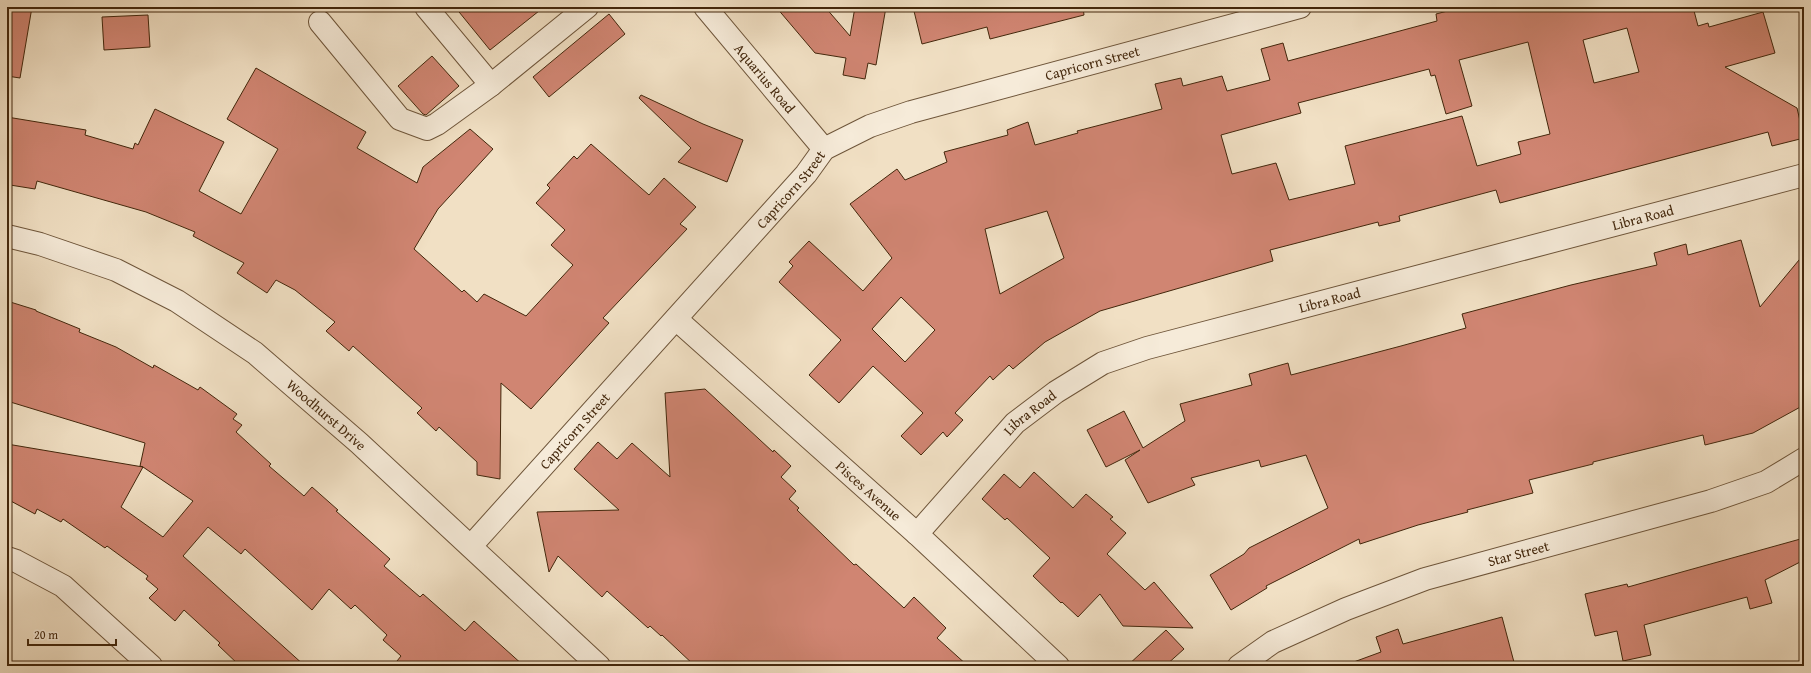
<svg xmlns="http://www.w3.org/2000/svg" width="1811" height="673" font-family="'Gentium Book Plus',serif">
	<rect width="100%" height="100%" fill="#f1e0c4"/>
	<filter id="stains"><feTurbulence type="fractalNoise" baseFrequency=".005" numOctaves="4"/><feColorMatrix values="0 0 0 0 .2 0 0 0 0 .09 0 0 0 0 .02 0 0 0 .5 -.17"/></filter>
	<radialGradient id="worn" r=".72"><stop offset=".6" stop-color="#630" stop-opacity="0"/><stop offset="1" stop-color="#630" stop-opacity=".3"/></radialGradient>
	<!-- building -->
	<g fill="#d08572" stroke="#43270c" fill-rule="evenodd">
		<polygon points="7,7 32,7 20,78 7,76"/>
		<polygon points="455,7 544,7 490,50"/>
		<polygon points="776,7 825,7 850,36 855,7 886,7 876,65 868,63 865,79 843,75 846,58 815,53"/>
		<polygon points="913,7 1083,7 1084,15 990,39 987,27 922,44"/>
		<path d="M1463,7H1693L1698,26L1708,23L1709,27L1763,12L1775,53L1725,67L1797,108L1804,138L1772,146L1768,132L1500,203L1496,190L1399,216L1400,221L1379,226L1378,222L1270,250L1273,261L1100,311L1045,342L1013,369L1009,365L993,380L990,376L955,413L963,420L947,437L943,432L921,455L901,436L923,413L873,366L839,403L809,375L841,340L779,282L793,266L789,262L809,241L863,291L892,258L850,204L897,169L905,180L947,162L944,152L1008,135L1007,130L1028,122L1035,145L1078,133L1077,131L1162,109L1155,84L1181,78L1183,86L1222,76L1227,91L1270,80L1261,49L1283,43L1288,61L1437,21L1436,14ZM1627,28L1639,72L1594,83L1583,40ZM1528,42L1550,134L1518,142L1521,154L1477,166L1462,116L1345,146L1355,184L1289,200L1276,163L1232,174L1221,135L1301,113L1298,103L1429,69L1431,76L1435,75L1446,114L1472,106L1459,60ZM1047,211L1064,258L1000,294L985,229ZM901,297L935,330L905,362L872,329Z"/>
		<polygon points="609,14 625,34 549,97 533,77"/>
		<polygon points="148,15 150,47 104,50 102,17"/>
		<polygon points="432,56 459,86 426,115 423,114 398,86"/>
		<polygon points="256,68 366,132 357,148 417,183 423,167 470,129 493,149 438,209 414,249 462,292 464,290 477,302 484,294 526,316 573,265 551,245 565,230 536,203 550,188 547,185 574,156 577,159 591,144 649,195 664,178 696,207 680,224 687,229 603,318 609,323 531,409 501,383 500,479 477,475 477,462 439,427 436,431 417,413 422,408 353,346 349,351 326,331 335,322 295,290 276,280 267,293 237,273 244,263 193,236 195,232 146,212 37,181 35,189 10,185 10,180 7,179 7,117 86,130 85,135 133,149 135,143 138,145 155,109 224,142 199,191 241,214 278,149 227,119"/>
		<polygon points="641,95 703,124 743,140 727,182 678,162 691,148 639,98"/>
		<polygon points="1741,240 1760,307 1804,254 1804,405 1753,433 1705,445 1703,435 1593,462 1593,464 1529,480 1533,493 1467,510 1468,512 1418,525 1360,544 1359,539 1266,586 1267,588 1231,610 1210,575 1244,554 1249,548 1328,508 1306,455 1261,467 1259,460 1191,478 1195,485 1148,503 1125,460 1140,450 1106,467 1087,430 1124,411 1143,448 1185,421 1180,404 1252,385 1249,374 1288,363 1291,375 1401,346 1466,328 1462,314 1571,285 1657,265 1654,253 1686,244 1688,255"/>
		<path d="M7,301L36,310V311L80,329L79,332L116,347L153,368L154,365L198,390L200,387L237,414L233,419L242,425L236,432L271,464L269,466L304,496L312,487L338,510L336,511L390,559L384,566L420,597L423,594L465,631L474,621L524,666H393L401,656L383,640L387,635L355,605L351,609L329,589L312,610L245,549L241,554L208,527L183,556L305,666H240L218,645L220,643L184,610L175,621L149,598L158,589L146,579L148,576L107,546L105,548L63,519L61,522L37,509L35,514L7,499V444L143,467L140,466L145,443L7,401ZM143,467L193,501L163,537L121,507Z"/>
		<polygon points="705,389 773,452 774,450 791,466 781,477 796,491 789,499 799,508 797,510 854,565 856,564 904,608 914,597 946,628 937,638 968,666 695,666 662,635 661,636 650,626 648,628 607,591 602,597 558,556 549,572 537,512 619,510 574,469 598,442 617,459 632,443 670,477 665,393"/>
		<polygon points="1034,472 1073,508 1086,494 1113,517 1110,519 1126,533 1107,554 1145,590 1154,582 1193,628 1123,626 1100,594 1078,617 1062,602 1061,603 1033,576 1050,558 1007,518 1005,520 982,499 1004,474 1020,488"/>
		<polygon points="1804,538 1804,560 1765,580 1772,603 1750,609 1747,597 1644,625 1651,655 1623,661 1617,631 1595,636 1585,594 1627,584 1628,587"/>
		<polygon points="1502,617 1515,666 1351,666 1351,663 1381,652 1376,637 1398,629 1403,644"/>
		<polygon points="1166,630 1184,649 1165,666 1127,666"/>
	</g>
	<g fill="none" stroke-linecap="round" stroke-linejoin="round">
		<!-- minor casing -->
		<g stroke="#6e553a" stroke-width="24">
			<g id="minor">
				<polyline points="426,7 491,85"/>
				<path id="s1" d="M705,7L824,149"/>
				<polyline points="320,22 400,119 427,129 437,124 491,85 587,7"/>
				<path id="s2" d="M7,236L40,244L116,270L177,301L255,353L359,443L599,666"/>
				<path id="s3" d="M676,319L917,534L1058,666"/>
				<path id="s4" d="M917,534L1015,423L1056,392L1103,363L1147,348L1804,175"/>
				<path id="s5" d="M471,546L806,174L824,149L870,126L911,112L1300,7"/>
				<polyline points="7,558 16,561 63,586 151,666"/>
				<path id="s6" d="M1239,666L1273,642L1346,609L1425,579L1711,501L1766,482L1804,459"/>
			</g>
		</g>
		<!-- minor -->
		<use href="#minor" stroke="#f6ebd9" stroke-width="22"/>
	</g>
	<g text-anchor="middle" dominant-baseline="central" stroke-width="4" stroke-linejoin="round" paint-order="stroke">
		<!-- street labels -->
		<g font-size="14" fill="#43270c" stroke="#f6ebd9">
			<text stroke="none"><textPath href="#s5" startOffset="814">Capricorn Street</textPath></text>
			<text stroke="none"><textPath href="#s1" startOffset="93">Aquarius Road</textPath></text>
			<text stroke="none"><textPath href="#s5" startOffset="479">Capricorn Street</textPath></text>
			<text stroke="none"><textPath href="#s4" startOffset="814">Libra Road</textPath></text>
			<text stroke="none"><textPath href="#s4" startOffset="490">Libra Road</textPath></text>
			<text stroke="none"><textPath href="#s4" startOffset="166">Libra Road</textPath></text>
			<text stroke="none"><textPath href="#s2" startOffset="371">Woodhurst Drive</textPath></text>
			<text stroke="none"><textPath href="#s5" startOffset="155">Capricorn Street</textPath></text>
			<text stroke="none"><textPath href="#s3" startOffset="258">Pisces Avenue</textPath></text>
			<text stroke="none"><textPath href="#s6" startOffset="303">Star Street</textPath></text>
		</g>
	</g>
	<!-- margin -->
	<rect width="1811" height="673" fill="none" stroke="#f1e0c4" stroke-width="24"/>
	<rect x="8" y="8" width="1795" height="657" fill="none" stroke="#43270c" stroke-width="2"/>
	<rect x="12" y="12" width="1787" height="649" fill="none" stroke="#43270c"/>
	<!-- scale -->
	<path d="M28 639v6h88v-6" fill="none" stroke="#43270c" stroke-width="2"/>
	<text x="34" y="639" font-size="12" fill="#43270c" stroke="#f6ebd9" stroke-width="3" paint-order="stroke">20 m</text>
	<rect width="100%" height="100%" filter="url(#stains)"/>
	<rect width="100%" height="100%" fill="url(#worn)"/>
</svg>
